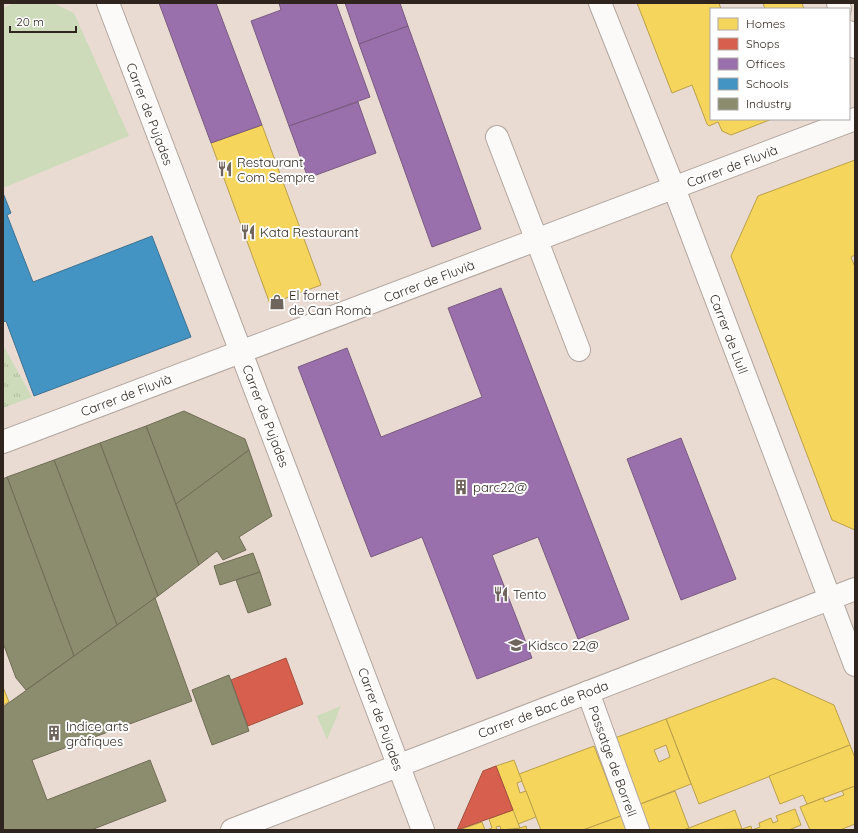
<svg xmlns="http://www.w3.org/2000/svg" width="858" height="833" font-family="Quicksand,sans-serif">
	<defs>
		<pattern id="grass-tufts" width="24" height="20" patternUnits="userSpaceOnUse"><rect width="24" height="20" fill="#cddbba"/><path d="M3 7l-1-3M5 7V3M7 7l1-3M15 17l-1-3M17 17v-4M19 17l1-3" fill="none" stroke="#b0bc9f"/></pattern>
	</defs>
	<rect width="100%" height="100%" fill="#eadbd2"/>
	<!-- grass -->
	<polygon fill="url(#grass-tufts)" points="3,345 32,397 3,408"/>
	<!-- garden -->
	<g fill="#cddbba">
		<polygon points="14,3 53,3 74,13 129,136 3,188 3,8"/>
		<polygon points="341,706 327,740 317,716"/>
	</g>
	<!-- homes -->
	<g fill="#f6d55c" stroke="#baa049" fill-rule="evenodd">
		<polygon points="637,3 719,3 721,9 711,9 711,119 772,119 731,135 722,131 718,122 709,126 707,124 692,85 672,93"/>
		<polygon points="763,3 802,3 804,9 765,9"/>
		<polygon points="262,125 321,285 270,304 211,143"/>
		<polygon points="855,160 855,255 851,257 855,267 855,530 832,520 731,256 758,196"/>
		<polygon points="774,678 834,705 850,745 699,804 666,719"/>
		<polygon points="3,687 9,702 3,705"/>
		<path d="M666,719L691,784L638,805L612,739ZM666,745L670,757L659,762L654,750Z"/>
		<polygon points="850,745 855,758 855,786 807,804 803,795 780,804 769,776"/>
		<polygon points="594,746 621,816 583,830 541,830 519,774"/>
		<polygon points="514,760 522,781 517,783 520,793 526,791 536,817 518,824 496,766"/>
		<polygon points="855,786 855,824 840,830 810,830 800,807 823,798 825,802 844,795 842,791"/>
		<polygon points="675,791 689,828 684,830 648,830 638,805"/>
		<polygon points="795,809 801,825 789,830 752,830 760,827 759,823 771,818 773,823 778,821 776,816"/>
		<polygon points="513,810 520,828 501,830 500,826 496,827 497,830 487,830 492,828 489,819"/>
		<polygon points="735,810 742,829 684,830 689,828"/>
		<polygon points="621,816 627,830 583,830"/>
		<polygon points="482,822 485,830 459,830"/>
		<polygon points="526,826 527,830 515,830 520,828"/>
		<polygon points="751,826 752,830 740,830 742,829"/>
	</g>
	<!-- shops -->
	<g fill="#d6604d" stroke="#a44e3f">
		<polygon points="286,658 303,704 248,726 231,680"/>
		<polygon points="496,766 513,810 457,830 483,771"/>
	</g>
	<!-- offices -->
	<g fill="#9970ab" stroke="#795a81">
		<polygon points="159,3 216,3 262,125 211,143"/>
		<polygon points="279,3 336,3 370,97 289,126 251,21 281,10"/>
		<polygon points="345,3 400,3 408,26 359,44"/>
		<polygon points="408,26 481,229 432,247 359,44"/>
		<polygon points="358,102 376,153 308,178 289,126"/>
		<polygon points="501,288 629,619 578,639 538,537 492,555 532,658 477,679 422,537 371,557 298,367 347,348 381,437 482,397 448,308"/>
		<polygon points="681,438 736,579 681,600 627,459"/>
	</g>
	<!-- schools -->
	<polygon fill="#4393c3" stroke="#3d7292" points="3,193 11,213 7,215 33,282 152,236 191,337 34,396 6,321 3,322"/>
	<!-- industry -->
	<g fill="#8c8c6e" stroke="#706d56">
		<polygon points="184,411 245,439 249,450 176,504 146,426"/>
		<polygon points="146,426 199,565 158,596 100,443"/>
		<polygon points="100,443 158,596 117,625 54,460"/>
		<polygon points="249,450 272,516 239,537 246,550 223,560 217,551 199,565 176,504"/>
		<polygon points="54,460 117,625 74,656 7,477"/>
		<polygon points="7,477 74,656 26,690 16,678 3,643 3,479"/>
		<polygon points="253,553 260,572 220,585 214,566"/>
		<polygon points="260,572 271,605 248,613 236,580"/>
		<polygon points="155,598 192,701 32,760 47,800 150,760 166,801 91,830 3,830 3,707"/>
		<polygon points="229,675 249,731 212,745 192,690"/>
	</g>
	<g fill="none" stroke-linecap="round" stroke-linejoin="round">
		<!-- minor casing -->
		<g stroke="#b1a69f" stroke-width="24">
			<g id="minor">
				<polyline points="108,3 423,830"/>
				<polyline points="600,3 674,188 855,665"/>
				<polyline points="838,3 840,9"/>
				<polyline points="849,32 855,47"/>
				<polyline points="497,137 579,350"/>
				<polyline points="3,442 855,119"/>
				<polyline points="588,692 638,830"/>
			</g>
		</g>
		<!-- major casing -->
		<g stroke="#b1a69f" stroke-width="24">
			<polyline id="major" points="232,830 855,589"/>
		</g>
		<!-- minor -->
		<use href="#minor" stroke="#fcfaf8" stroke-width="22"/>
		<!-- major -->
		<use href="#major" stroke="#fcfaf8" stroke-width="22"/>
	</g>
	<!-- icons -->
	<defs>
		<g id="restaurant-bare" transform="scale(1.2)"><path d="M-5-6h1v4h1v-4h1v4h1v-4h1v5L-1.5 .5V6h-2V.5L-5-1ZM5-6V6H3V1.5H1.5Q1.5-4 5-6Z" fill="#70655d" stroke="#fff" stroke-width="2.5" paint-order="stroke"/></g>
		<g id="shop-bare" transform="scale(1.2)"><path d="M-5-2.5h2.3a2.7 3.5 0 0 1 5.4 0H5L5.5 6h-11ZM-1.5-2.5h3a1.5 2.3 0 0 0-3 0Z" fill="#70655d" stroke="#fff" stroke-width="2.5" paint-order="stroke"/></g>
		<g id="building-bare" transform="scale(1.2)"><path d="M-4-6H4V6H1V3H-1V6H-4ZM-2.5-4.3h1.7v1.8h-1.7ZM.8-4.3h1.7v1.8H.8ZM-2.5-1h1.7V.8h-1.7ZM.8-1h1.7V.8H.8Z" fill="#70655d" stroke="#fff" stroke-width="2.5" paint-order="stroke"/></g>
		<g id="school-bare" transform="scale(1.2)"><path d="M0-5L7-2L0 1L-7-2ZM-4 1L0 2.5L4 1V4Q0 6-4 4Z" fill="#70655d" stroke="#fff" stroke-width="2.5" paint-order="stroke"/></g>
	</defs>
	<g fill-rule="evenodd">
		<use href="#restaurant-bare" x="225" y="169"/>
		<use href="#restaurant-bare" x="248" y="232"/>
		<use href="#shop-bare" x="277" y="302"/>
		<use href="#building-bare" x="461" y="487"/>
		<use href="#restaurant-bare" x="501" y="594"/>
		<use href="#school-bare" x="516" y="645"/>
		<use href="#building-bare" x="54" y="733"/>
	</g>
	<g text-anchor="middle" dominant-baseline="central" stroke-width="4" stroke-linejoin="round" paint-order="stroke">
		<!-- street labels -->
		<g font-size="13" fill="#2f251e" stroke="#fff">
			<text transform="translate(150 114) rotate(69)">Carrer de Pujades</text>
			<text transform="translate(732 166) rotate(-21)">Carrer de Fluvià</text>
			<text transform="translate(429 281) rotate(-21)">Carrer de Fluvià</text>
			<text transform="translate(729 334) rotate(69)">Carrer de Llull</text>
			<text transform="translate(126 395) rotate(-21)">Carrer de Fluvià</text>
			<text transform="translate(266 416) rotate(69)">Carrer de Pujades</text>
			<text transform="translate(543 709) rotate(-21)">Carrer de Bac de Roda</text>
			<text transform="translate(381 719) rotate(70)">Carrer de Pujades</text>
			<text transform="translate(613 761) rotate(70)">Passatge de Borrell</text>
		</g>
		<!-- poi labels -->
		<g font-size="13" fill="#2f251e" stroke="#fff" text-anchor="start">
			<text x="237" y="162">Restaurant<tspan x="237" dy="15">Com Sempre</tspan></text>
			<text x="260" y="232">Kata Restaurant</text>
			<text x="289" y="295">El fornet<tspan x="289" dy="15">de Can Romà</tspan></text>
			<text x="473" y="487">parc22@</text>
			<text x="513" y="594">Tento</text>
			<text x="528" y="645">Kidsco 22@</text>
			<text x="66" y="726">Indice arts<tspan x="66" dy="15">gràfiques</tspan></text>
		</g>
	</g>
	<!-- border -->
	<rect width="858" height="833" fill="none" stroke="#2f251e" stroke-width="8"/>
	<!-- legend -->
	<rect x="710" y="8" width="140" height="112" fill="#ffffff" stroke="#aca8a5"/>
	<rect x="718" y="18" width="20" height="12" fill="#f6d55c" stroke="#aca8a5"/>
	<text x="746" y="28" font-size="12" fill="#2f251e">Homes</text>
	<rect x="718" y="38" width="20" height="12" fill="#d6604d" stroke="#aca8a5"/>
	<text x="746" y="48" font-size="12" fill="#2f251e">Shops</text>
	<rect x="718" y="58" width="20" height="12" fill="#9970ab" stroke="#aca8a5"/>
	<text x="746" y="68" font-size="12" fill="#2f251e">Offices</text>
	<rect x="718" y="78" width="20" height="12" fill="#4393c3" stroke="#aca8a5"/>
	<text x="746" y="88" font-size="12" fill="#2f251e">Schools</text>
	<rect x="718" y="98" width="20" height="12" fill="#8c8c6e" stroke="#aca8a5"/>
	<text x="746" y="108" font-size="12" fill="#2f251e">Industry</text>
	<!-- scale -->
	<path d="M10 26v6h66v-6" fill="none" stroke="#2f251e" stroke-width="2"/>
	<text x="16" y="26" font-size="12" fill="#2f251e" stroke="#ffffff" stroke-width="3" paint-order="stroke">20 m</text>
</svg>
